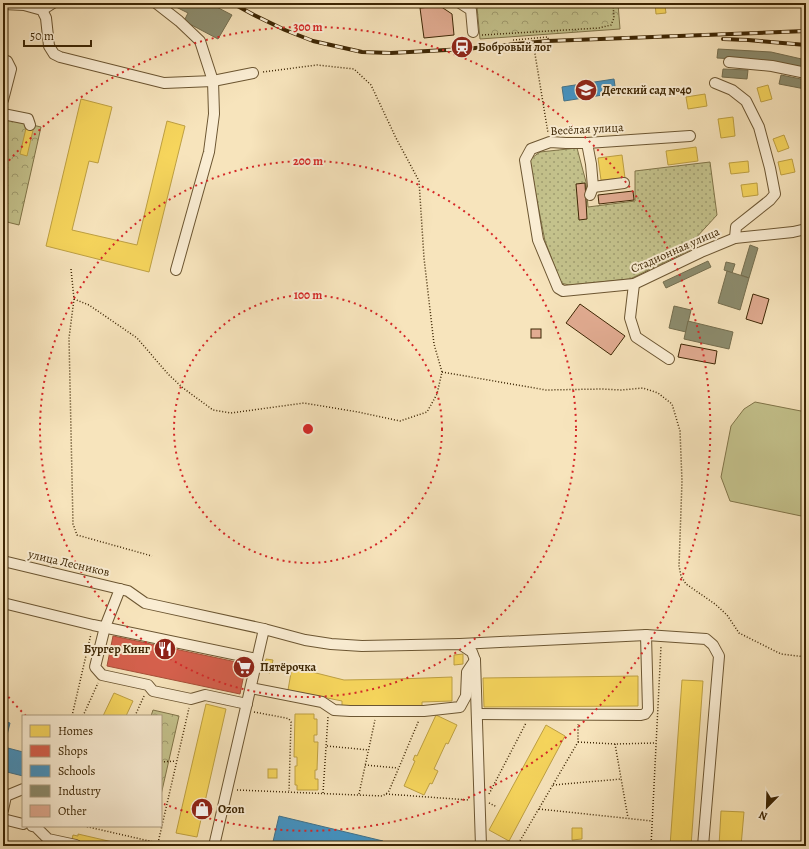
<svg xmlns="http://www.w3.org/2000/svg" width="809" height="849" font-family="Alegreya,serif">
	<defs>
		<pattern id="park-crowns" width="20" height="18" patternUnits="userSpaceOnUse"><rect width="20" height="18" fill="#c4c28c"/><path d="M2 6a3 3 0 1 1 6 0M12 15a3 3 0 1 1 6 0" fill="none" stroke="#a09d70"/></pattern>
		<pattern id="garden-dots" width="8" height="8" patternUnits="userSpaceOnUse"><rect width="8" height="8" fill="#c4c28c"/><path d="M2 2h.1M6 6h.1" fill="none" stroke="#a09d70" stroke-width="1.8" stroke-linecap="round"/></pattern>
	</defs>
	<rect width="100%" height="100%" fill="#f7e4bc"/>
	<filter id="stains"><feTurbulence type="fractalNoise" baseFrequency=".005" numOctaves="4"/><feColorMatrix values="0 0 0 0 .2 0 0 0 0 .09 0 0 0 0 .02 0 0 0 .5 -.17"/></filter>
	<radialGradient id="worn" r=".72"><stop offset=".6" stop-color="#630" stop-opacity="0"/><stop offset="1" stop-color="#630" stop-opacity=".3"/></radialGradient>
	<!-- park -->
	<g fill="url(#park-crowns)" stroke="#807448">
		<polygon points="471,3 618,3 620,29 480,39 477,7"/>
		<polygon points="3,118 41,127 19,225 3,221"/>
		<polygon points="153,710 179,716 161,795 161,716 151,716"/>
	</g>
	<!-- garden -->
	<polygon fill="url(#garden-dots)" stroke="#807448" points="577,148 586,182 588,207 635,201 635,171 710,162 717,215 694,240 690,250 630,279 569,285 561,283 545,241 529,160 540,152"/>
	<!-- pitch -->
	<polygon fill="#c4c28c" stroke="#807448" points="755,402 806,412 806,517 730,501 721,477 731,426 744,409"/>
	<!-- homes -->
	<g fill="#f6d55c" stroke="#bea042">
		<polygon points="655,3 676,3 677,5 665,6 666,13 656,14"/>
		<polygon points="768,85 772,99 761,102 757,88"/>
		<polygon points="705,94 707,106 688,109 686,97"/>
		<polygon points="81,99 112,107 98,163 89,161 72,230 137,245 167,121 185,126 149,272 46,246"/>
		<polygon points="733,117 735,136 721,138 718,119"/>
		<polygon points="27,124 34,126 27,156 20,154"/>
		<polygon points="784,135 789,148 778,152 773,139"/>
		<polygon points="696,147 698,161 668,165 666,151"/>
		<polygon points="622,155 625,178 601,180 598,158"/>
		<polygon points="792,159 795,172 781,175 778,162"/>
		<polygon points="748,161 749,172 731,174 729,163"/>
		<polygon points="757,183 758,195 743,197 741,185"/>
		<polygon points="463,654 463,664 454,665 454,655"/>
		<polygon points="266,659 273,660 270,673 263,671"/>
		<polygon points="292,667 344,680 398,679 452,677 452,701 422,702 422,709 342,709 342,701 288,690"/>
		<polygon points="638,676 638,706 484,707 483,678"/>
		<polygon points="682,680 703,681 691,846 670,846"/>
		<polygon points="114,693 133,701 126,716 103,716"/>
		<polygon points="206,704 226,709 197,837 176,833"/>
		<polygon points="295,714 314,714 314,719 317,719 317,735 314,735 314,742 318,742 317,770 315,770 315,779 318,779 318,790 297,790 297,785 295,785 295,766 297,766 297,757 294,757"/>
		<polygon points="436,715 457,725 448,744 446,743 434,769 438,771 432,784 430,783 424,795 404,786 415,761 413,760 415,755 417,756"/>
		<polygon points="546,725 565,736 509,841 489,830"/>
		<rect x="268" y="769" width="9" height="9"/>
		<polygon points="721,811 744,812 741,846 719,846"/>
		<polygon points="572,828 582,828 582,839 572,840"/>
		<polygon points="78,834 130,846 76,846 71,843 73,835 78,836"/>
	</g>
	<!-- shops -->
	<polygon fill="#d6604d" stroke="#a84f37" points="113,636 246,664 240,694 107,666"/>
	<!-- schools -->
	<g fill="#4393c3" stroke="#41728a">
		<polygon points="614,79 616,93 564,101 562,87"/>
		<polygon points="3,721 10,723 4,747 23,752 23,776 3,771 3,772"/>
		<polygon points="279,816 383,841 382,846 272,846"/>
	</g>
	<!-- industry -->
	<g fill="#8c8c6e" stroke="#746d4e">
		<polygon points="168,3 209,3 232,15 218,39 184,21 188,13"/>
		<polygon points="718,49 771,52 806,60 806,68 771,61 717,58"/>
		<polygon points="723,69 748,70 747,79 722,77"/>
		<polygon points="781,75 806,80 806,98 803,98 805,89 779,84"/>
		<polygon points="750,245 758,248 749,278 741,275"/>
		<polygon points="708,261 711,267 666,288 663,282"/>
		<polygon points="726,262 735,264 732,273 724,270"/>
		<polygon points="727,271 749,278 740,310 718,303"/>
		<polygon points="674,306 691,310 686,332 669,328"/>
		<polygon points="688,321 733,332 729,349 684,339"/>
	</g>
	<!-- building -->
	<g fill="#e2ac92" stroke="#3d2604">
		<polygon points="440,6 452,14 454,35 424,38 420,8"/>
		<polygon points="585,183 587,219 579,220 576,184"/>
		<polygon points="633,191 634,200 599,204 598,195"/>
		<polygon points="753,294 769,299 762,324 746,319"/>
		<polygon points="580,304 625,336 611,355 566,323"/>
		<rect x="531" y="329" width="10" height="9"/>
		<polygon points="681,344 717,351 715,364 678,357"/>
	</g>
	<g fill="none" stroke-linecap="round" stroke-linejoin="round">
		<!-- minor casing -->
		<g stroke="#6c5632" stroke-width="12">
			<g id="minor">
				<polyline points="156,3 179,21 200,41 213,81 214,114 209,152 176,270"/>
				<polyline points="460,3 471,10 473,32"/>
				<polyline points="3,4 24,5 42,10 46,18 49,46 54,54 60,57 164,83 213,81 253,73"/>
				<polyline points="42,10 53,3"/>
				<polyline points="3,60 7,61 11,69 3,100"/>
				<polyline points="729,62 772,66 806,73"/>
				<polyline points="715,83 732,90 746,101 759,127 770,168 775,194 770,200 736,227 735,238"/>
				<polyline points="3,114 28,119 30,125"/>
				<polyline points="690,136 587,143 566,143 550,142 531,149 525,160 538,240 558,288 563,291 634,284 701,252 735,238 793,232 806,229"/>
				<polyline points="587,143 591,164 593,187 590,195"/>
				<polyline points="593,187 624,183"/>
				<polyline points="634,284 630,318 636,337 669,359"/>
				<polyline points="3,561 128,591 145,603 264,629"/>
				<polyline points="120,589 105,627 95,667 102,675 148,685 153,691 191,699 205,695 247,704"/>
				<polyline points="3,603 93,625 257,659"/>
				<polyline points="460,644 646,635 706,639 713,645 719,656 703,846"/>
				<polyline points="251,688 322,702 334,710 350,711 424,711 460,707 466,696 467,672 475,660"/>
				<polyline points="477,714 641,715 645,714 648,710 646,635"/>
				<polyline points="3,810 6,796 23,789"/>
				<polyline points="3,819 23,824"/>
				<polyline points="32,826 36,827 48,839 76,845"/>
				<polyline points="214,846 264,629 305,640 331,644 362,646 460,644 472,652 475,660 481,846"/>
			</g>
		</g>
		<!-- path -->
		<g stroke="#3d2604" stroke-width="1.5" stroke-dasharray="1 2" stroke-linecap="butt">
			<polyline points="482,35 599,28 611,25 614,18 613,3"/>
			<polyline points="513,40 548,37 549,47 534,48 548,133"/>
			<polyline points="71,269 74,299 69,338 73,524 77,535 152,556"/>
			<polyline points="74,299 89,305 137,338 168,374 183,388 213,410 231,413 304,403 358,412 400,421 427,412 437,394 442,372 434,344 424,258 419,181 396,138 371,85 354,69 317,65 263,72"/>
			<polyline points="442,372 546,390 602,389 621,390 643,388 658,393 672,404 680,431 682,481 679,566 681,576 686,584 715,604 727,615 739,633 781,654 806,657"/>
			<polyline points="254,712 286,718 289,719 291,722 289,791"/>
			<polyline points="72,716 91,634"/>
			<polyline points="83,716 98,683"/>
			<polyline points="135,716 144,696"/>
			<polyline points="578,742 615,744 656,743"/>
			<polyline points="615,744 628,818"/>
			<polyline points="327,746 369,750"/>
			<polyline points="161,762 176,761"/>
			<polyline points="365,765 398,768"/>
			<polyline points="553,785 621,779"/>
			<polyline points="237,790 382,796 386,794 389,791 419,720"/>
			<polyline points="323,793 328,717"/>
			<polyline points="359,794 375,720"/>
			<polyline points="386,794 469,800"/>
			<polyline points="489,794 526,723"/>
			<polyline points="489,803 497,807"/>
			<polyline points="539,809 652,821"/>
			<polyline points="84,826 171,846"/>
			<polyline points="158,843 189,708"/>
			<polyline points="517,846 578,742 578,724"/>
			<polyline points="651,846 661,646"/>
		</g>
		<!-- minor -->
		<use href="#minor" stroke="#faedd3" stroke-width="10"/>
		<!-- rail casing -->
		<g stroke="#3d2604" stroke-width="4">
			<g id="rail">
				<polyline points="232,3 254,15 285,30 313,41 362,52 391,53 465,49 548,41 806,31"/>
				<polyline points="723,39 748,40 806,45"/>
			</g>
		</g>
		<!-- rail -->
		<use href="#rail" stroke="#faedd3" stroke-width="2.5" stroke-dasharray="8" stroke-linecap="butt"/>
	</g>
	<!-- distance rings -->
	<g fill="none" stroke="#d62828" stroke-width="2" stroke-dasharray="2 4">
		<circle cx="308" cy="429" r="134"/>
		<circle cx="308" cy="429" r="268"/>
		<path d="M26 716A402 402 0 0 1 5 693M5 165A402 402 0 1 1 164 804"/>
	</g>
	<!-- icons -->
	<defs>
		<g id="station-disc" transform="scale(1.15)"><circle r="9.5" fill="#8f2418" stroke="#faedd3"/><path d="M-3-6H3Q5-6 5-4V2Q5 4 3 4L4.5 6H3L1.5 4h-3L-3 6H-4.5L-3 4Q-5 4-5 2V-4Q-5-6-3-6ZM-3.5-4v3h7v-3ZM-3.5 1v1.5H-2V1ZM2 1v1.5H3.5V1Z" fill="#fff"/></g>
		<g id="school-disc" transform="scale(1.15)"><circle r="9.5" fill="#8f2418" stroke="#faedd3"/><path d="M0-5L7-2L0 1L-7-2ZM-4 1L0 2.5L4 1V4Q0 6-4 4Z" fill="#fff"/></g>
		<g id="restaurant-disc" transform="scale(1.15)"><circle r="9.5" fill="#8f2418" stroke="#faedd3"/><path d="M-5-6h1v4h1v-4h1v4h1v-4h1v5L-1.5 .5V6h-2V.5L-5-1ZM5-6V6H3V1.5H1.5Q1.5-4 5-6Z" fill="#fff"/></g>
		<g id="supermarket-disc" transform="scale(1.15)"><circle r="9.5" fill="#8f2418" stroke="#faedd3"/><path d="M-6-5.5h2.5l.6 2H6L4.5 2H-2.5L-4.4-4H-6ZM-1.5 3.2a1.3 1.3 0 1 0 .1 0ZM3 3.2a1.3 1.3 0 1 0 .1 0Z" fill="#fff"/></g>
		<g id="shop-disc" transform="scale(1.15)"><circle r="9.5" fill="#8f2418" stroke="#faedd3"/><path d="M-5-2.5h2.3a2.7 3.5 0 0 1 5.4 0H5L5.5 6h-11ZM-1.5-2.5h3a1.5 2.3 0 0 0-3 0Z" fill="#fff"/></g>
	</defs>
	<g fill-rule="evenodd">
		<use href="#station-disc" x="462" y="47"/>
		<use href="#school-disc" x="586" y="90"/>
		<use href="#restaurant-disc" x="165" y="649"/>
		<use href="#supermarket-disc" x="244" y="667"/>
		<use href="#shop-disc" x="202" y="809"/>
	</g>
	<g text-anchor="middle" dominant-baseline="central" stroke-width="4" stroke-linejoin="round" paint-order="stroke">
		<!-- poi labels -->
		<g font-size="12" font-weight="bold" fill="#3d2604" stroke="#faedd3" text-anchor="start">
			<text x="478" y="47">Бобровый лог</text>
			<text x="602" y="90">Детский сад №40</text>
			<text x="150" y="649" text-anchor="end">Бургер Кинг</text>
			<text x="260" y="667">Пятёрочка</text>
			<text x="218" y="809">Ozon</text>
		</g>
		<!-- street labels -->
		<g font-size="12" fill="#3d2604" stroke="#faedd3">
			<text transform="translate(587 129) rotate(-3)">Весёлая улица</text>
			<text transform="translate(675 250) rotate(-24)">Стадионная улица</text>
			<text transform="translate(69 563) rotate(13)">улица Лесников</text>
		</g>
	</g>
	<circle cx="308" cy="429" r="6" fill="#d62828" stroke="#faedd3" stroke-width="2"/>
	<g font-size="12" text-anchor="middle" font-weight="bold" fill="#d62828" stroke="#faedd3" stroke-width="4" stroke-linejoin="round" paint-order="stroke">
		<text x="308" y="31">300 m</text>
		<text x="308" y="165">200 m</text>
		<text x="308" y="299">100 m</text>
	</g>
	<!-- margin -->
	<rect width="809" height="849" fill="none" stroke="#f7e4bc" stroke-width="16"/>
	<rect x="4" y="4" width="801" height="841" fill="none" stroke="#3d2604" stroke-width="2"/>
	<rect x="8" y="8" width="793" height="833" fill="none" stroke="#3d2604"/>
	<!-- legend -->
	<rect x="22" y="715" width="140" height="112" fill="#faedd3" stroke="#ae9d80"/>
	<rect x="30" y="725" width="20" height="12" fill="#f6d55c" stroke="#ae9d80"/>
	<text x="58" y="735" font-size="12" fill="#3d2604">Homes</text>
	<rect x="30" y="745" width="20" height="12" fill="#d6604d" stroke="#ae9d80"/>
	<text x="58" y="755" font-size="12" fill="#3d2604">Shops</text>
	<rect x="30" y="765" width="20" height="12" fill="#4393c3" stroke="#ae9d80"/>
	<text x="58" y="775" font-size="12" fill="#3d2604">Schools</text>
	<rect x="30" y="785" width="20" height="12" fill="#8c8c6e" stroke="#ae9d80"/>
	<text x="58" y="795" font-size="12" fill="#3d2604">Industry</text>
	<rect x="30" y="805" width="20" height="12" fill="#e2ac92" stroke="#ae9d80"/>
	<text x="58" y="815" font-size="12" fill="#3d2604">Other</text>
	<!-- north arrow -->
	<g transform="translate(767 807) rotate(203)" stroke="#faedd3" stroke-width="3" paint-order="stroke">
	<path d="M0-3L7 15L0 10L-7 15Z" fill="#3d2604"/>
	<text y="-6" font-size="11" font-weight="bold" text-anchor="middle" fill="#3d2604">N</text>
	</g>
	<!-- scale -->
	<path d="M24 40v6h67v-6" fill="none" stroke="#3d2604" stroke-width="2"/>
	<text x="30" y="40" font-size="12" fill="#3d2604" stroke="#faedd3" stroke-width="3" paint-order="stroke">50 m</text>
	<rect width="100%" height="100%" filter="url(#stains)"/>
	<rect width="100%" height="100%" fill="url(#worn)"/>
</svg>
